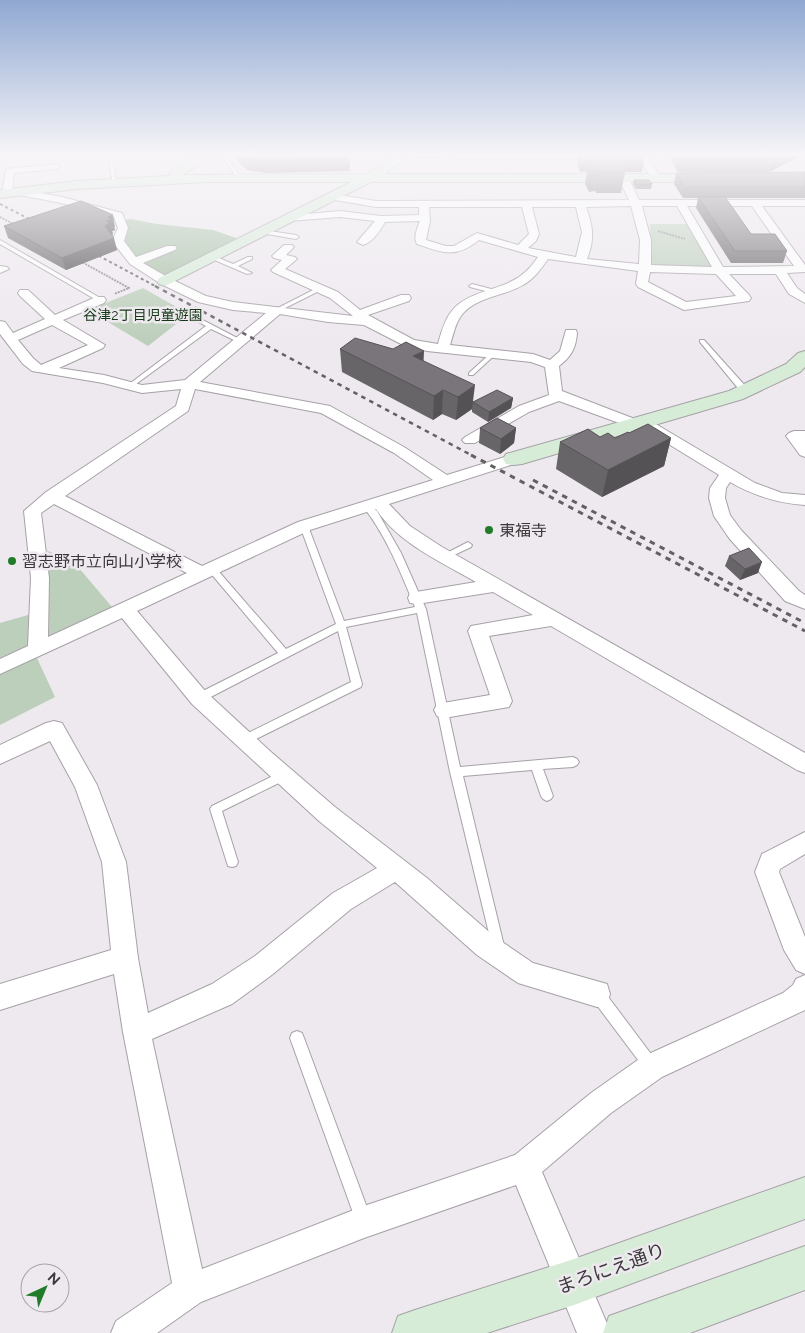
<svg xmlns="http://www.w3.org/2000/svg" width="805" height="1333" font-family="Raleway,'Noto Sans JP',sans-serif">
	<rect width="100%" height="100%" fill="#eee9ef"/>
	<!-- green -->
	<g fill="#bccfbb">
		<polygon points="650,224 687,224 711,265 705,268 658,268 652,264"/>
		<polygon points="143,288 189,314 148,346 88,310"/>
		<polygon points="35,546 73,561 112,607 48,638 37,658 55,697 0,725 0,623 35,613"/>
	</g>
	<!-- forest -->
	<polygon fill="#a8c1a7" points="131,219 157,224 213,230 236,238 231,246 181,270 163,275 123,254 123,241 117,229 123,220"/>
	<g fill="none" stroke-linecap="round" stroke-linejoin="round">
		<!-- lane casing -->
		<g stroke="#a6a1a7" stroke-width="2">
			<g id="lane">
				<polygon points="222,156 226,156 242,179 238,179"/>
				<polygon points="111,161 113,162 117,184 115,185 113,184 109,162"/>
				<polygon points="263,230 296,235 299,237 296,239 261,233 260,232"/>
				<polygon points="0,240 102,299 103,300 98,301 0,244"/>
				<polygon points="212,255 233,264 248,257 252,257 252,259 238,266 252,273 247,274 210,258 209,257"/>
				<polygon points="472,284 499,291 500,292 497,294 470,287 469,286"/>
				<polygon points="321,286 324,288 323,289 279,311 274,310"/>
				<polygon points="191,316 195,316 243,341 238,342 211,329 132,387 128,387 128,385 206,326 191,318"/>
				<polygon points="700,340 704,340 748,389 748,393 742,393 700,342"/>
				<polygon points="492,352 497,353 473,375 469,375 469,373"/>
				<path d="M366,502L377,511L401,553L426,609L460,767L573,757L577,759L579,762L577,765L573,767L543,769L553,796L551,799L547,801L543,799L541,796L532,770L463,776L505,950L504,954L499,956L494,954L493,950L450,772L417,613L346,627L362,684L361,687L248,743L244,744L240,743L239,740L240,737L351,682L338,631L203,701H195L194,698L195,695L278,653L208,570L207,568L208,566H214L286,649L336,624L300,526L301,524H307L308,526L344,621L415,607C400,571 386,535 362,505Z"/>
				<polygon points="468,542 472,545 471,547 448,558 442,558 441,556"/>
				<polygon points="283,771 287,773 289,776 287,779 222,811 238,862 236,866 232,867 228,866 210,809 212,806"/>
				<polygon points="598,988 603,990 657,1062 659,1067 657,1072 652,1074 647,1072 593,1000 591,995 593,990"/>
				<polygon points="297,1031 302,1033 304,1038 372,1221 370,1227 364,1229 358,1227 356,1221 290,1038 292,1033"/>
			</g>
		</g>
		<!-- street casing -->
		<g stroke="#a6a1a7" stroke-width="2">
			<g id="street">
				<polygon points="450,156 647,156 660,177 655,180 652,179 639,159 455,159"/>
				<polygon points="55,164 60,167 58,169 14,173 12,193 7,196 2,193 6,169"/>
				<path d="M623,174L628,177L639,200H805V206H762L805,265V272L787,273L797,288L805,294V303L789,294L776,274H729L749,295L751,298L749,301L684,310L638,287L636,284L638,271L548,259C541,269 534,279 523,285C505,296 474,297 461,316C455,324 453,336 450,345L533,354L550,360L560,351L566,330H576L577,333C576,348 571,357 559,366L562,391L640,421L642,424L640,427H630L559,401L529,412L475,443H465L462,440L465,437L519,406L549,395L545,367L531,362L427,351L405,346L364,325L328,322L280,314L200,382L330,406L404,447L447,475L508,456H520L522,459L520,462L389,504L410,526L442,547L805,753V773L797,770L551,626L489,636L512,701L509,707L444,718L437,716L434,710L437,704L490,695L468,631L471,626L533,615L493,592L417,604L410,603L408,598L410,593L476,582C441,562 398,543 376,509L310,530L137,611L206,692L271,752L335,807L427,878L495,937L533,963L607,984L610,994L607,1004L597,1007L518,983L477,955L395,882L351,909L273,974L232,1004L152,1039L202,1269L364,1206L515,1155L591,1093L642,1057L783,993L793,985L796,979L805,975V1010L662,1077L611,1113L542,1172L611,1333H577L516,1185L364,1238L201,1302L157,1333H111L116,1321L172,1283L123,1032L114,974L0,1010V984L111,950L102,862L75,787L50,741L0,764V745L46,723L54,721L62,723L97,785L126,862L138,958L148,1013L212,984L255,956L333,893L377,868L319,821L192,704L122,618L0,674V659L28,646L31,578L24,511L46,492L176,406L181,389L142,393L103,383L32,371L23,364L0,334V321L5,322L13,333L45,319L20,296L18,293L20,290H28L55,315L96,297H104L106,300L104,303L63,320L105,345L103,348L59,368L104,375L142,385L185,380L266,313L233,310L198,302L161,284L130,264L112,241L118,228L114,217L61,203L15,194L14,192L19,189L62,197L122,213L128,228L124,241L136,257L167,246H175L177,248L175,250L143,263L169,278L206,296L233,302L353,316L330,298L273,272L271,270L282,260L274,258L272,256L284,245H292L294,247L286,255L295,257L297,259L285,269L338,292L360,310L401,295H409L411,298L409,301L368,315L414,340L438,344C441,333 444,321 451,312C465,293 493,291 512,281C523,276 531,267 538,257L479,240C455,259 443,253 417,244C413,237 417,229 420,221L385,222C380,231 373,242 363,245L357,242L375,221L340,217L289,221L284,218L285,216L340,211L381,216L419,215V207H376L329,199L328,197L333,194L376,201L629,200L618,177ZM631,206L640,240L639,264L587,259C595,239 593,226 586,207ZM642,206H677L712,267L651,265V240ZM687,206H752L794,266L723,267ZM429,207H522L529,234L518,245L477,233L454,246H446L426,240L430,221ZM532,207H576L582,232L576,257L528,248L536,241L539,234ZM650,272L716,274L736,296L686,302L648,282ZM52,325L88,345L41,365L33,358L18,340ZM195,389L321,413L394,453L433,480L298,522L202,566L65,496L188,411ZM54,504L187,573L48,637L49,578L41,513Z"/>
				<polygon points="0,266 7,267 9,269 0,273"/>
				<path d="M649,422L654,423L755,483L782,493L805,495V505C777,503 754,496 730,482L726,488L725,498L730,515L741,530L799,591L805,595V609L785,601L729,538L714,516L709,498L710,488L719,475L644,429L642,426L644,423Z"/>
				<polygon points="794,431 805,431 805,457 800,455 786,436 789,433"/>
				<polygon points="805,832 805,854 780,869 779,872 805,937 805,974 796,970 784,950 755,872 762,854"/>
			</g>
		</g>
		<!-- secondary casing -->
		<g stroke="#a6a1a7" stroke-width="2">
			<g id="secondary">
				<polygon points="196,156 211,156 183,175 367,174 394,156 409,156 385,174 713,174 720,178 713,182 371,182 165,286 159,284 157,281 159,278 351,182 207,182 77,189 0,198 0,190 77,181 170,176 171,170"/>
				<polygon points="805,351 805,367 800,372 743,399 522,464 514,465 506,464 503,459 506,454 729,391 786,364 798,353"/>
				<polygon points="805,1177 805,1219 574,1305 487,1333 392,1333 398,1316 415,1310 574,1259"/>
				<polygon points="805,1246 805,1290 690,1333 603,1333 609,1316"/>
			</g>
		</g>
		<!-- path -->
		<g stroke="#8e8b8f" stroke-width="2" stroke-dasharray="2 1" stroke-linecap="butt">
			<polyline points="416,158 440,158"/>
			<polyline points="0,217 13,224"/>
			<polyline points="658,231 685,239"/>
			<polyline points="80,261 129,288 114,294"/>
		</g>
		<!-- lane -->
		<use href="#lane" fill="#fff" fill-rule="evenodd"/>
		<!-- street -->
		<use href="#street" fill="#fff" fill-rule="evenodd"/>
		<!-- secondary -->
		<use href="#secondary" fill="#d6ecd7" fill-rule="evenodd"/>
		<!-- rail-far2 -->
		<g stroke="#636063" stroke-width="2" stroke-dasharray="3 3" stroke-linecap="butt">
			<polyline points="0,204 39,224"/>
			<polyline points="88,250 157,287"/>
		</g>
		<!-- rail-far1 -->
		<polyline stroke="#636063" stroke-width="2.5" stroke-dasharray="4.5 4.5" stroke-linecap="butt" points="155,286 473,456"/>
		<!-- rail -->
		<g stroke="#636063" stroke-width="3" stroke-dasharray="5.5 5.5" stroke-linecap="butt">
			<polyline points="471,455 805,631"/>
			<polyline points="533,480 805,623"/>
		</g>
	</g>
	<!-- wall -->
	<g fill="#686569">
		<polygon points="232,156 353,156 350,158 350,171 266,173 247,170"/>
		<polygon points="578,156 641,156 644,161 642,172 625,172 621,193 596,193 595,191 589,192 585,184 587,172 580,172 577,165"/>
		<polygon points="669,156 800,156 769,172 678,172"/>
		<polygon points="805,172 805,198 726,198 751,234 787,251 783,263 731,263 696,208 698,198 683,198 674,184 676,173"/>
		<polygon points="634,180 652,184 651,189 636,189 633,184"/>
		<polygon points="4,226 115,227 114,227 115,230 112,231 113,234 112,235 117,250 66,270 8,238"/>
		<polygon points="340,349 423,361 474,402 513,398 511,408 488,422 472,412 472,409 456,420 442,414 433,420 342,372"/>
		<polygon points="480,428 516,428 514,443 500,454 479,443"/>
		<polygon points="629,433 671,438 664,466 602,497 556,469 560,442 600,437 615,438"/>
		<polygon points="729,556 758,573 740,580 725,566"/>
	</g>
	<!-- shaded-wall -->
	<g fill="#555255">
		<polygon points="774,156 800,156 769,172"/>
		<polygon points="113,215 115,227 114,227 115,230 112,231 113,234 108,238 105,226 108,217"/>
		<polygon points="114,238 117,250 66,270 62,258"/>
		<polygon points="424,351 423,374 413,356"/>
		<polygon points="475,385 472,409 456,420 458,397"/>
		<polygon points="443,390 442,414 433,420 434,396"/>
		<polygon points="513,398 511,408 488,422 489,412"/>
		<polygon points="516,428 514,443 500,454 501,439"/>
		<polygon points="671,438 664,466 602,497 608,470"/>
		<polygon points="762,562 758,573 740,580 745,569"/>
	</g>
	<!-- building -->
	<g fill="#79757a" stroke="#555255">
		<polygon points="244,156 349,156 349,159 265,161 246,158"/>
		<polygon points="579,156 641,156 644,161 581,161"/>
		<polygon points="588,162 623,162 626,167 623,167 625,171 599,172 598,170 592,170"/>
		<polygon points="805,172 805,187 685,187 676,173"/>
		<polygon points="634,180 649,180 652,184 636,185"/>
		<polygon points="698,197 725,197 751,234 775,234 787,251 735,251"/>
		<polygon points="81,201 113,215 108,217 112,219 106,221 110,222 105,226 114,238 62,258 4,226"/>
		<polygon points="355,338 393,349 406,342 424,351 413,356 475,385 458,397 443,390 434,396 340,349"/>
		<polygon points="497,390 513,398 489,412 473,402"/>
		<polygon points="497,418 516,428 501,439 480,428"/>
		<polygon points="648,424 671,438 608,470 560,442 588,429 600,437 608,433 615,438 628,432 629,433"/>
		<polygon points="749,548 762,562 745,569 729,556"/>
	</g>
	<!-- sky -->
	<linearGradient id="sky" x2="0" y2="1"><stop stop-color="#90a8d2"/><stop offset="0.45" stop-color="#f7f5f8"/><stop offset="1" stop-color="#f7f5f8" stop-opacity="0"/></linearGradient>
	<rect width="805" height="343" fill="url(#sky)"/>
	<!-- markers -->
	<g fill="#207b2a" stroke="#eee9ef" stroke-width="2">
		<circle cx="489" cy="530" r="5"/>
		<circle cx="12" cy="561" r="5"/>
	</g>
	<g text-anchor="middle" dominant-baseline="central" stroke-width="5" stroke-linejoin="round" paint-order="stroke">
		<!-- far-park labels -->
		<g font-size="14" fill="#133916" stroke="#eee9ef">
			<text x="143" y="315">谷津2丁目児童遊園</text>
		</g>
		<!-- poi labels -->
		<g font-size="16" fill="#3b393b" stroke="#eee9ef" text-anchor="start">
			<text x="499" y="530">東福寺</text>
			<text x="22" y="561">習志野市立向山小学校</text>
		</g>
		<!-- near-street labels -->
		<g font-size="19" fill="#3b393b" stroke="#eee9ef">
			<text transform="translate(611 1268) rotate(-20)">まろにえ通り</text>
		</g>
	</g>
	<!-- north arrow -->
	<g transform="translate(45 1288) rotate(44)"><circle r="24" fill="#eee9ef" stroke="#a6a3a7"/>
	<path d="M0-4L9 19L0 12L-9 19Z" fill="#207b2a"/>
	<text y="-8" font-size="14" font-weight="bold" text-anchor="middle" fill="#3b393b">N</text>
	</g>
</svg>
